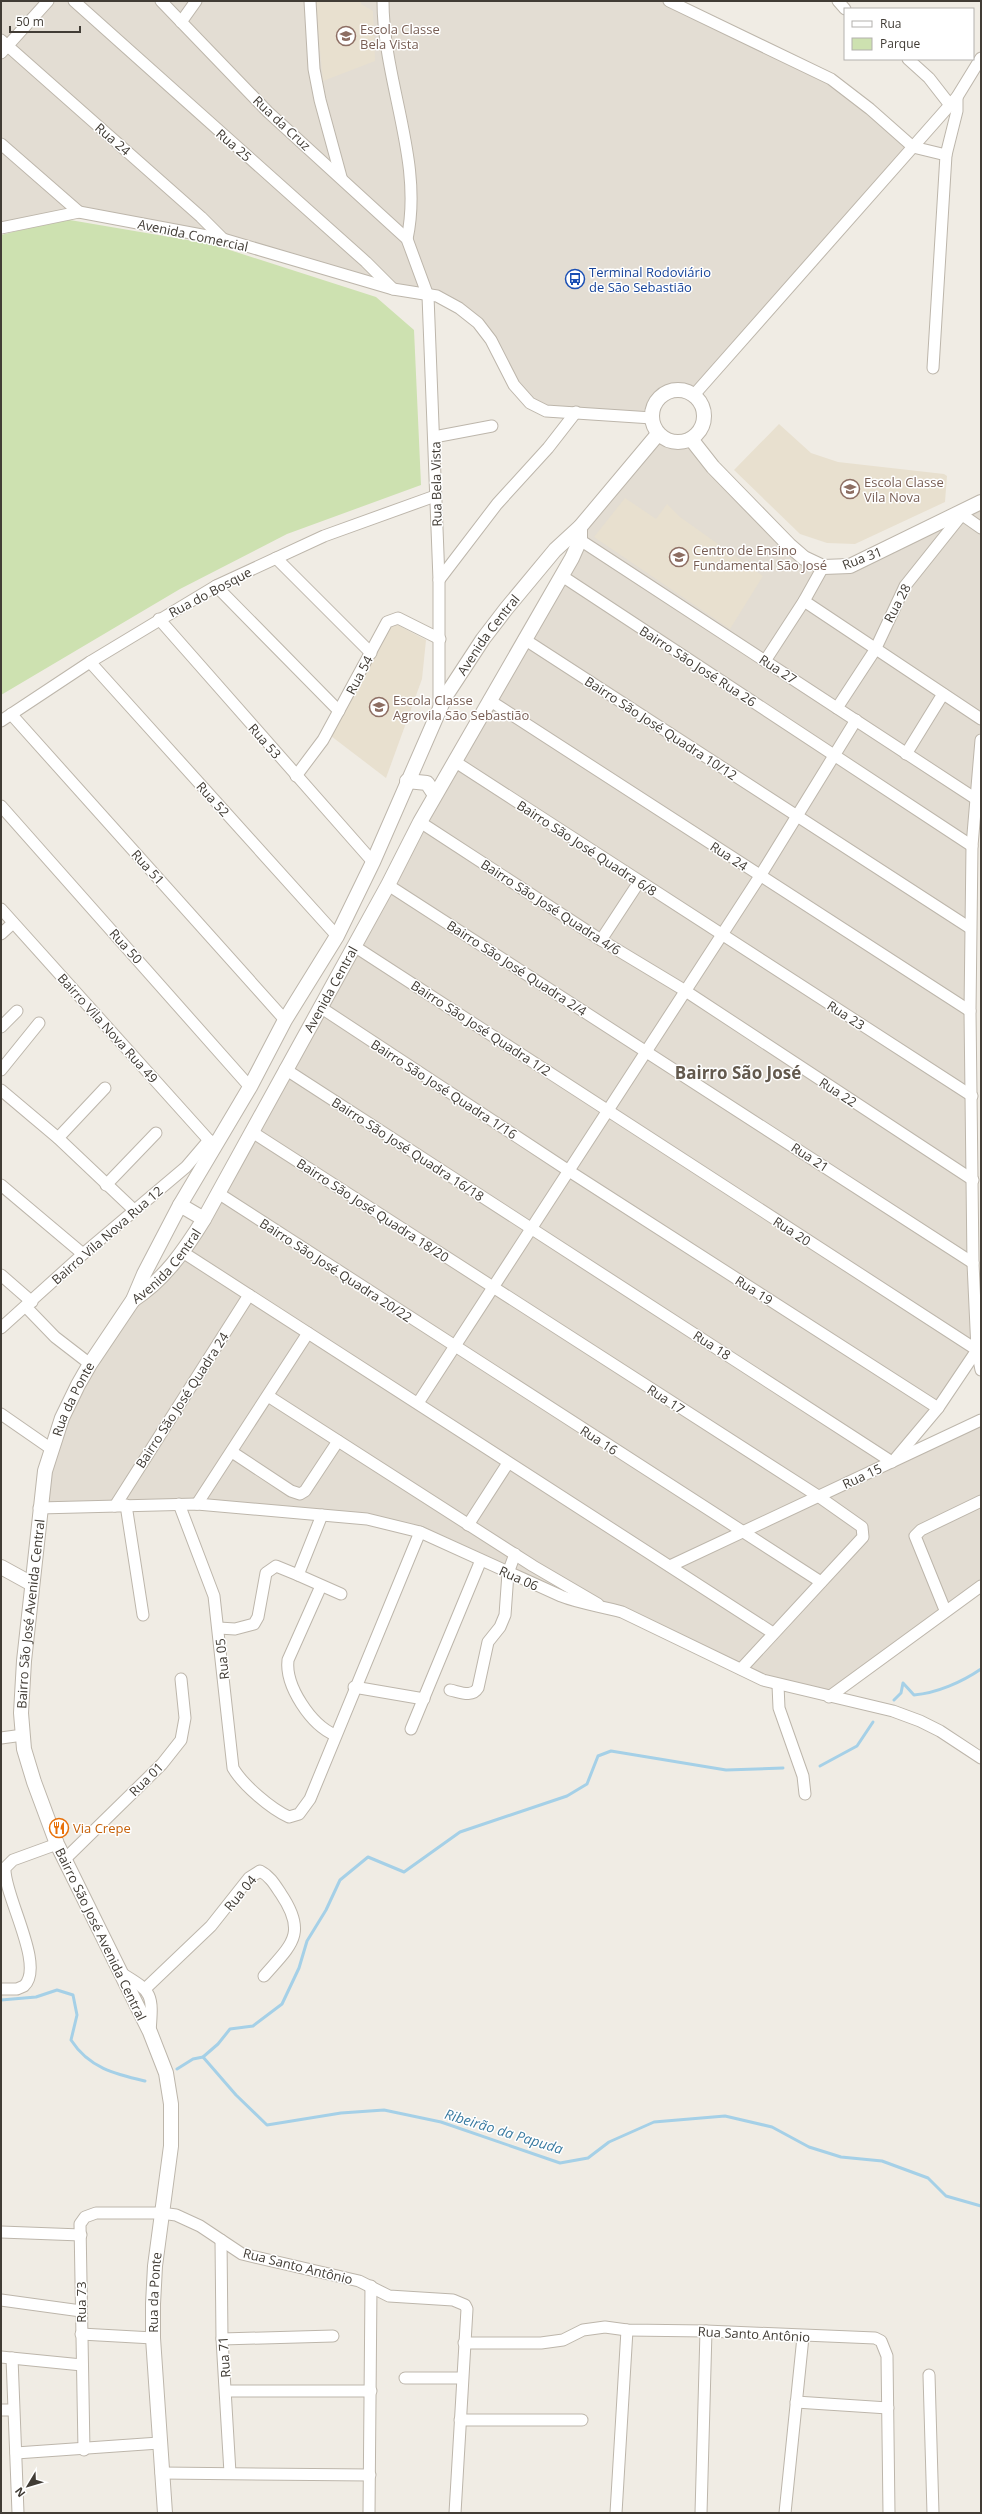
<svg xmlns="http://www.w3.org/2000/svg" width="982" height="2514" font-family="'Open Sans',sans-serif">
	<rect width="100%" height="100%" fill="#f0ece4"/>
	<!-- residential -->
	<g fill="#e3ddd3">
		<polygon points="1,1 161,1 313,149 168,1 669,1 831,79 913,147 693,396 682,390 669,392 655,403 652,418 534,407 491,340 459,308 223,239 79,212 1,228"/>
		<polygon points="658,434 674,442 691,439 789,545 833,568 981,502 981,740 972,846 977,1350 893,1461 981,1420 981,1586 829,1697 786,1687 600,1606 388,1523 197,1504 39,1508 50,1448 133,1300 184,1253 543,607 580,527"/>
	</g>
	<!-- education -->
	<g fill="#e8e0cf">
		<polygon points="315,1 361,1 361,4 373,11 375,61 323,81"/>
		<polygon points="779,424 811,453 838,462 944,474 947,476 945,502 855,544 827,543 800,534 734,470"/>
		<polygon points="625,498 656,519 667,504 680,517 763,576 730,629 594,537"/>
		<polygon points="392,622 426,640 422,679 386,778 331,736"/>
	</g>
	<!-- green -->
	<polygon fill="#cde1b0" points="64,219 211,244 376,297 414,330 421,485 287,534 180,589 1,695 1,235"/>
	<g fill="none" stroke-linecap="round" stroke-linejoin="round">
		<!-- stream -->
		<g stroke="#a5d0e7" stroke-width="3">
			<path d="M894,1700L901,1693L903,1683L914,1695C937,1693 962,1682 981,1669"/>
			<polyline points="820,1766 857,1746 873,1722"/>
			<path d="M1,2000L36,1997L57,1990L73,1995L77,2015L71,2040C89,2068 115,2074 145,2081"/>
			<polyline points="203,2057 236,2095 267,2125 341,2113 384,2110 441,2122 560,2163 588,2158 609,2142 654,2122 725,2116 772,2127 809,2147 841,2157 882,2161 928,2178 946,2196 981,2206"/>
			<polyline points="177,2069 193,2059 203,2057 218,2044 230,2029 253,2026 282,2004 299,1968 307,1941 326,1910 340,1880 368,1857 404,1872 460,1832 567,1796 587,1784 598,1756 611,1751 726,1770 783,1768"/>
		</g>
		<!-- minor casing -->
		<g stroke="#bdb6ab" stroke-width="13">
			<g id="minor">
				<polyline points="74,1 366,262 393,289"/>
				<polyline points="161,1 268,112 407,239 428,296 439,580 439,710"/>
				<polyline points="310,1 314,69 320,100 341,177"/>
				<path d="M383,1C383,82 424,161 407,239"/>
				<polyline points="669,1 831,79 870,109 913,147 946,155"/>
				<polyline points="838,1 845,9"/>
				<polyline points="181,22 196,1"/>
				<polyline points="1,40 201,217 223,239"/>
				<polyline points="1,53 48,1"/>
				<polyline points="908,59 929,78 950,105"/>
				<polyline points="1,144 79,212"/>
				<polyline points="1,228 79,212 223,239 393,289 437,296 459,308 478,323 491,340 514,385 530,403 546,411 652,418"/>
				<polyline points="933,368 946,155 957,111 957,97"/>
				<polyline points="693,396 957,97 981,58"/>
				<polyline points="434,437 492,426"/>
				<polyline points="961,514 981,528"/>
				<polyline points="580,540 976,799"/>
				<polyline points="276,558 371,653"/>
				<polyline points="562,576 972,846"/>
				<polyline points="439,580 497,504 548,448 576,412"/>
				<polyline points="216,586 339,711"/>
				<polyline points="804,601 981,719"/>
				<polyline points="159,619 373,862"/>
				<polyline points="524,639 970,928"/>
				<polyline points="765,661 804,601 823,567"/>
				<polyline points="90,662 337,936"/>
				<polyline points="489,700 970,1011"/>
				<polyline points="837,708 875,650 905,586 964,512"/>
				<polyline points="11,714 285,1020"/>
				<polyline points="1,721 90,662 216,586 324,536 435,496"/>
				<polyline points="981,740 972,846 970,1011 973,1263 977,1350 981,1370"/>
				<polyline points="906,754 943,694"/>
				<polyline points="454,761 972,1096"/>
				<polyline points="296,776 323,740 387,622 398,618 440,639"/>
				<polyline points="1,806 250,1087"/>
				<polyline points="420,822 601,940 684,990 973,1180"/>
				<polyline points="388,885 973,1263"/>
				<polyline points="1,909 215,1147"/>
				<polyline points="1,934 13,923"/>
				<polyline points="601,940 639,882"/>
				<polyline points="354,946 977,1350"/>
				<polyline points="320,1007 569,1171 938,1408"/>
				<polyline points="1,1027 17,1011"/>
				<polyline points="285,1069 892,1462"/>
				<polyline points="1,1070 39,1023"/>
				<polyline points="1,1090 58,1138 134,1210"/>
				<polyline points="252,1132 818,1496 862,1527 863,1537 741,1669"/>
				<polyline points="58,1138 105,1088"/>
				<polyline points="1,1185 83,1254"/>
				<polyline points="106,1185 156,1133"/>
				<polyline points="218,1193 821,1582"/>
				<polyline points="184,1253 773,1633"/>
				<polyline points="1,1275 32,1302"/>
				<polyline points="26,1307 55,1337 90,1364"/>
				<polyline points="1,1328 83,1254 186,1167 209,1140"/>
				<polyline points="268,1396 533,1566 598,1604"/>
				<polyline points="418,1403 760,876 856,720"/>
				<polyline points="1,1414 50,1448"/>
				<polyline points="232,1452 291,1491 300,1494 305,1491 338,1441"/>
				<polyline points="896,1458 938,1408 977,1350"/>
				<path d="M179,1504L214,1596L233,1768C243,1785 271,1809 289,1817L299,1814L310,1799L420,1532"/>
				<polyline points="197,1504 308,1333"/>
				<polyline points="126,1505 143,1615"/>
				<polyline points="115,1506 249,1295"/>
				<path d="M39,1508L197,1504L367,1519L420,1532L561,1596C581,1604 602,1606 622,1612L763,1680L893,1711L920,1721L940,1731L981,1758"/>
				<polyline points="468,1525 508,1463"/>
				<polyline points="670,1566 981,1420"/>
				<polyline points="298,1575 341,1594"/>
				<path d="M321,1586L288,1660C285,1686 311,1725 335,1735"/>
				<polyline points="945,1610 915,1536 921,1530 981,1501"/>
				<polyline points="219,1628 235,1629 254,1624 258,1617 266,1573 276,1566 298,1575 322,1515"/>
				<polyline points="778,1685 779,1708 803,1776 805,1794"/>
				<polyline points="354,1687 424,1699"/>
				<path d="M450,1690C460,1692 472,1698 478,1688L488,1642L500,1627L505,1615L508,1573L515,1554"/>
				<polyline points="829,1697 981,1586"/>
				<polyline points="411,1729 481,1560"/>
				<polyline points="1,1738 23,1735"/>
				<polyline points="64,1860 162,1764 181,1740 185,1718 181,1679"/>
				<path d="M121,1973C153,1992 153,1994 150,2032"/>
				<path d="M146,1988L211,1926L249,1878L260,1871C270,1876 275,1885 281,1894C308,1934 291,1945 264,1976"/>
				<path d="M1,1989H17L24,1986C46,1966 3,1894 5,1868L13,1860L57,1844"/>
				<polyline points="1,2232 81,2235"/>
				<polyline points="221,2240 222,2339 230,2473"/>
				<polyline points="1,2300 81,2311"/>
				<polyline points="81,2334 153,2338"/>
				<polyline points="222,2339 333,2336"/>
				<polyline points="464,2343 541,2343 563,2340 583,2330 605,2327 627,2330 706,2331 875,2338 881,2341 887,2356 889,2513"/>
				<polyline points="1,2357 82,2365"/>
				<polyline points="12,2358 18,2513"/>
				<polyline points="929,2375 933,2513"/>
				<polyline points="405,2378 462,2378"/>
				<polyline points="226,2391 371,2391"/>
				<polyline points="796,2402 888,2408"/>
				<polyline points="1,2410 13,2410"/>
				<polyline points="460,2420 582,2420"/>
				<polyline points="84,2450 80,2224 85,2217 96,2213 161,2213 176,2215 200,2226 242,2254 359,2281 389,2296 453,2300 465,2305 467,2309 455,2513"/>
				<polyline points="16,2453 159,2443"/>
				<polyline points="161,2473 370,2475"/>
				<polyline points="369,2513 371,2286"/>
				<polyline points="616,2513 627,2330"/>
				<polyline points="701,2513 706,2331"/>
				<polyline points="785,2513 803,2337"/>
			</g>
		</g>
		<!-- tertiary casing -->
		<g stroke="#bdb6ab" stroke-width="16">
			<g id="tertiary">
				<circle cx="678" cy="416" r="26"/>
				<polyline points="691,439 713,467 789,545 804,558 823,567 850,566 981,502"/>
				<polyline points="407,781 427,783 435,795"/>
				<polyline points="180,1205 204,1219"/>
				<path id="s1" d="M133,1300C164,1280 185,1250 204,1219L388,885L420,822L572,558L580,540V527"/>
				<polyline points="1,1567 32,1584"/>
				<path id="s2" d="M165,2513L153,2338V2304L155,2266L171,2146V2104L166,2073L150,2032L57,1844L34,1782L24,1749L21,1713L24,1661L45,1471L62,1418L78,1385L90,1364L133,1300L144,1274L180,1205L250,1087L285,1020L337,936L373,862L445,697L483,639L506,609L555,550L580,527L658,434"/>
			</g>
		</g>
		<!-- minor -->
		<use href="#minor" stroke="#fff" stroke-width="11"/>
		<!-- tertiary -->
		<use href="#tertiary" stroke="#fff" stroke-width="14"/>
	</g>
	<!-- icons -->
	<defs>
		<g id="school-ring" transform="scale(1)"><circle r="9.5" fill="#fff" stroke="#8d6e63" stroke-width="1.5"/><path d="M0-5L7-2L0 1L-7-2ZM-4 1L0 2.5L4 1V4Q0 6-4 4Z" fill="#8d6e63"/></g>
		<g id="bus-ring" transform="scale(1)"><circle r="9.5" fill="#fff" stroke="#1a4fb4" stroke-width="1.5"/><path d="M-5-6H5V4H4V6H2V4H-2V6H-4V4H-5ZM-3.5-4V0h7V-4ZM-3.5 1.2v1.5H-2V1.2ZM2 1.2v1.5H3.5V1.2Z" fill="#1a4fb4"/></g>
		<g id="restaurant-ring" transform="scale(1)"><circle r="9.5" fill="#fff" stroke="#e8710a" stroke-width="1.5"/><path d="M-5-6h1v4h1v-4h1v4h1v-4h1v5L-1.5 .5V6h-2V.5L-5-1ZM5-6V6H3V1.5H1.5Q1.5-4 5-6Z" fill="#e8710a"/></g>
	</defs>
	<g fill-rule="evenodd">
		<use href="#school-ring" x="346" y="36"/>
		<use href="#bus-ring" x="575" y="279"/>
		<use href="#school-ring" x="850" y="489"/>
		<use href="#school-ring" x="679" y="557"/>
		<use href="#school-ring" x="379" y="707"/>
		<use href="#restaurant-ring" x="59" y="1828"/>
	</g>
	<g text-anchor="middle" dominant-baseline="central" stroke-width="3" stroke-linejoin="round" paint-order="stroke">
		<!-- education labels -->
		<g font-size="13" fill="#785e54" stroke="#fff" text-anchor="start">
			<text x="360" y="29">Escola Classe<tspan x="360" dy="15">Bela Vista</tspan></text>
			<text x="864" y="482">Escola Classe<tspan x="864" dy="15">Vila Nova</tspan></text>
			<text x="693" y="550">Centro de Ensino<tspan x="693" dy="15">Fundamental São José</tspan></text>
			<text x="393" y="700">Escola Classe<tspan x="393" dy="15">Agrovila São Sebastião</tspan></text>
		</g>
		<!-- street labels -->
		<g font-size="13" fill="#413c35" stroke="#fff">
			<text transform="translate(282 123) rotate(43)">Rua da Cruz</text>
			<text transform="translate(113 139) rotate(41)">Rua 24</text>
			<text transform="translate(234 145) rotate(41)">Rua 25</text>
			<text transform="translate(193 235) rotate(12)">Avenida Comercial</text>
			<text transform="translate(436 484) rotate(-91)">Rua Bela Vista</text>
			<text transform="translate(862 558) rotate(-21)">Rua 31</text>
			<text transform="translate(210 592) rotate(-28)">Rua do Bosque</text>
			<text transform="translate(897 603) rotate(-62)">Rua 28</text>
			<text stroke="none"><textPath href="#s2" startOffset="2025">Avenida Central</textPath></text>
			<text transform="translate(698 666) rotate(33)">Bairro São José Rua 26</text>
			<text transform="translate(778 669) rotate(33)">Rua 27</text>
			<text transform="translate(359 675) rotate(-62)">Rua 54</text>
			<text transform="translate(661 728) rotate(33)">Bairro São José Quadra 10/12</text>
			<text transform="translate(265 741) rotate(49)">Rua 53</text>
			<text transform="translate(213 799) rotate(48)">Rua 52</text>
			<text transform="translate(587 848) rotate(33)">Bairro São José Quadra 6/8</text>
			<text transform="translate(729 856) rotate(33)">Rua 24</text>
			<text transform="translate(148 867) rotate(48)">Rua 51</text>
			<text transform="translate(551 907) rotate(33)">Bairro São José Quadra 4/6</text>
			<text transform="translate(126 946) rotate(48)">Rua 50</text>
			<text transform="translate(517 968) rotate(33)">Bairro São José Quadra 2/4</text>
			<text stroke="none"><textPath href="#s1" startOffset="371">Avenida Central</textPath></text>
			<text transform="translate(846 1015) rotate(33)">Rua 23</text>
			<text transform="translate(108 1028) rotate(48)">Bairro Vila Nova Rua 49</text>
			<text transform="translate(481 1028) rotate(33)">Bairro São José Quadra 1/2</text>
			<text transform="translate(444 1089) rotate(33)">Bairro São José Quadra 1/16</text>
			<text transform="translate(838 1092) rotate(33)">Rua 22</text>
			<text transform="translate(408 1149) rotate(33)">Bairro São José Quadra 16/18</text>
			<text transform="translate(810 1157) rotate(33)">Rua 21</text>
			<text transform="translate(373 1210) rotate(33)">Bairro São José Quadra 18/20</text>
			<text transform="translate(792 1231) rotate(33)">Rua 20</text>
			<text transform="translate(107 1235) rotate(-41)">Bairro Vila Nova Rua 12</text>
			<text stroke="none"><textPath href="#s1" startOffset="48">Avenida Central</textPath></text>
			<text transform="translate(336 1270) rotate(33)">Bairro São José Quadra 20/22</text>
			<text transform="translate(754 1290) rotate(33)">Rua 19</text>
			<text transform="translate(712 1345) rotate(33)">Rua 18</text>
			<text stroke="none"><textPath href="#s2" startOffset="1153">Rua da Ponte</textPath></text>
			<text transform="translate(666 1399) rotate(33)">Rua 17</text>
			<text transform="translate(182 1400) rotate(-57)">Bairro São José Quadra 24</text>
			<text transform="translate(599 1440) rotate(33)">Rua 16</text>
			<text transform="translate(862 1476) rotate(-25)">Rua 15</text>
			<text transform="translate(519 1578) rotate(24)">Rua 06</text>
			<text stroke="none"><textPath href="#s2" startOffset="932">Bairro São José Avenida Central</textPath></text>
			<text transform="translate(222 1659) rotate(-96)">Rua 05</text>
			<text transform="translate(146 1779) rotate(-45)">Rua 01</text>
			<text transform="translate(240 1893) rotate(-50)">Rua 04</text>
			<text transform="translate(101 1934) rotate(64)">Bairro São José Avenida Central</text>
			<text transform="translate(298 2266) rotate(14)">Rua Santo Antônio</text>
			<text stroke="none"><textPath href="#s2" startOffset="221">Rua da Ponte</textPath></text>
			<text transform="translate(81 2302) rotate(-90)">Rua 73</text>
			<text transform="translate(754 2334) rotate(3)">Rua Santo Antônio</text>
			<text transform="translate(224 2357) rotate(-94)">Rua 71</text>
		</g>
		<!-- transit labels -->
		<g font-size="13" fill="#164399" stroke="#fff" text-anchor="start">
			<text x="589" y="272">Terminal Rodoviário<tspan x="589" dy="15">de São Sebastião</tspan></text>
		</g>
		<!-- food labels -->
		<g font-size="13" fill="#c56008" stroke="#fff" text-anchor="start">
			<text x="73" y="1828">Via Crepe</text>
		</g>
		<!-- water labels -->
		<g font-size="14" font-style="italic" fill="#3a7ba1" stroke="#fff">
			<text transform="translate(504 2131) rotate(17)">Ribeirão da Papuda</text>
		</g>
		<!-- district labels -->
		<g font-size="17" font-weight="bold" fill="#63594d" stroke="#fff">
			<text x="738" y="1072">Bairro São José</text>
		</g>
	</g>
	<!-- border -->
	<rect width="982" height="2514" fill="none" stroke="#413c35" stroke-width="4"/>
	<!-- legend -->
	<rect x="844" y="8" width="130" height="52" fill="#ffffff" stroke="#b3b1ae"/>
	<rect x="852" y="21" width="20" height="6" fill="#ffffff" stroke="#b3b1ae"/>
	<text x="880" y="28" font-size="12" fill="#413c35">Rua</text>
	<rect x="852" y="38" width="20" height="12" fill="#cde1b0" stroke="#b3b1ae"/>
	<text x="880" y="48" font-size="12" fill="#413c35">Parque</text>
	<!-- north arrow -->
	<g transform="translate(28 2486) rotate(232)" stroke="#ffffff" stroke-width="3" paint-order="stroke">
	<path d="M0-3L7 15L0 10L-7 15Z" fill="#413c35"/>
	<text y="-6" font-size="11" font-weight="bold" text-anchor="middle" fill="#413c35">N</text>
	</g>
	<!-- scale -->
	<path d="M10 26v6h70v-6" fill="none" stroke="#413c35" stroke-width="2"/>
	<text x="16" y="26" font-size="12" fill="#413c35" stroke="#ffffff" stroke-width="3" paint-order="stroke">50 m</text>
</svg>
